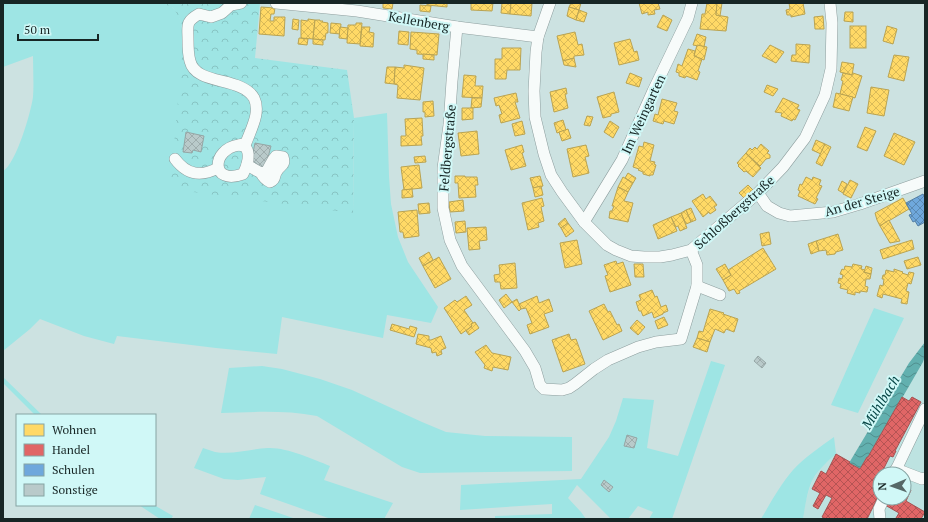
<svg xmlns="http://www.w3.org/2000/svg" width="928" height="522" font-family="'PT Serif',serif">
	<defs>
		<pattern id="forest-crowns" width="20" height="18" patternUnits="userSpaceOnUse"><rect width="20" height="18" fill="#9ee5e4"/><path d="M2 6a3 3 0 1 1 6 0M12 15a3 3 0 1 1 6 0" fill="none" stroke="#87c4c3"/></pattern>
		<pattern id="water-waves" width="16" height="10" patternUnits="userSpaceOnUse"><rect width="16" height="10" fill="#62b0af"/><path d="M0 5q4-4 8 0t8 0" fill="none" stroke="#508f8e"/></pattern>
		<pattern id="homes-cross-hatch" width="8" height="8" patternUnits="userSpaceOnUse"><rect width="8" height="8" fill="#ffd966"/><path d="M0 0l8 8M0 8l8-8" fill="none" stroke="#daba58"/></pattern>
		<pattern id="shops-cross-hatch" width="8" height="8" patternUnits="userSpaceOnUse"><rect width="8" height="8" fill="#e06666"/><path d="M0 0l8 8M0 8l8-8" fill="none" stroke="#b55454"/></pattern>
		<pattern id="schools-cross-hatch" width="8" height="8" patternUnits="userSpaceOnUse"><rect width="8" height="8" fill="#6fa8dc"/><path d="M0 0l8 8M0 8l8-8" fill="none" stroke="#5a89b2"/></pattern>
		<pattern id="building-cross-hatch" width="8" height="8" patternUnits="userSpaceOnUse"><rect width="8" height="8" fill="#b9caca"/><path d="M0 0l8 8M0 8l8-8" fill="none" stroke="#9eadad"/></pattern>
	</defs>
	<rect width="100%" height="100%" fill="#cce2e1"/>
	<!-- built -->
	<path fill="#bde3e1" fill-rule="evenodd" d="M925,360V519H803L806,500L813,479L829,458L836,454L850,462L849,463L860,469L923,362ZM880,474H904V498H880Z"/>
	<!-- green -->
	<g fill="#9ee5e4">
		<path d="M3,3H163C167,5 171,6 174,9C185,20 182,42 182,56L353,213L354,118L387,113L389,176L391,204L398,237L408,262L438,307L431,323L387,315L383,338L282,317L277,354L216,348L117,336L114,344L84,336L40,319L30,329L3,351V171C16,164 31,112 33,97C34,84 33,70 33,56L3,67Z"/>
		<polygon points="874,308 904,318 858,413 831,405"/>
		<polygon points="711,361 725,365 672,519 649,519 653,512 638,506 628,519 611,519 577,485 568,498 581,512 586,519 495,519 495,516 552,514 552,504 460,510 461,485 581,479 609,437 616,421 623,398 654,400 647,448 678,456"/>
		<path d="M262,366L282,369L320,379L352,390L422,422L446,432L485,436L572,437V471L420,473L402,467L317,416C285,410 253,412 221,413L229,368Z"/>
		<polygon points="3,377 42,415 35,415 3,383"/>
		<path d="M834,437L836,454C829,459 817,472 813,479C807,490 805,508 803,519H761C771,502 780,485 793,470C805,457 820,447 834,437Z"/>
		<path d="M203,448C207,449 211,451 215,452C233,455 250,449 268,448C286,447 313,459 330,466L324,480L393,503L384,519H331L260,494L266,477L238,480L224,479L194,468Z"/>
		<polygon points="139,505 154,505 173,516 171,519 160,519"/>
		<polygon points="255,505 296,519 249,519"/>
	</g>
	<!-- forest -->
	<polygon fill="url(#forest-crowns)" points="162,3 260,3 255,58 347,70 354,118 353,213 170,189 182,56 182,29 180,20 176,12 173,8"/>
	<!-- water -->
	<polygon fill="url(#water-waves)" points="925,342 925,356 923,362 868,457 867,457 860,469 849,463 909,363"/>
	<!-- homes -->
	<g fill="url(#homes-cross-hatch)" stroke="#b9a352">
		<polygon points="383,3 393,3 392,9 383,8"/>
		<polygon points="427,3 447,3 447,7 427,5"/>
		<polygon points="471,3 493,3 492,11 471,10"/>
		<polygon points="502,3 511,3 510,14 501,13"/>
		<polygon points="511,3 532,3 531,16 510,14"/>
		<polygon points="571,3 581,3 579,10 569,7"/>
		<polygon points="639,3 658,3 660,9 654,10 655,14 648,15 648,12 642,14"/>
		<polygon points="707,3 717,3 716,15 728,17 726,31 700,29 702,14 705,14"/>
		<polygon points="717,3 722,3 720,16 716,15"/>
		<polygon points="789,3 803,3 805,14 791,17 791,15 787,15 786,10 790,9"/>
		<polygon points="420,5 431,6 430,12 420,11"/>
		<polygon points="261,7 275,8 274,14 271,14 270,21 274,21 274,17 285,17 284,36 259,34"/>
		<polygon points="569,7 579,10 576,20 567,16"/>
		<polygon points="579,10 587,13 584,22 576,20"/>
		<polygon points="845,12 853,12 853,22 844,21"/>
		<polygon points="663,15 672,20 667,31 657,27"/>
		<polygon points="823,16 824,29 815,29 814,17"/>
		<polygon points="293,19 299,20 298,30 292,29"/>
		<polygon points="308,19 315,20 313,39 301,38 301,20 308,21"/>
		<polygon points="315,20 320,20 320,21 323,21 322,22 328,23 328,33 326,33 325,40 313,39"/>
		<polygon points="331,23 341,24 340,34 330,33"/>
		<polygon points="356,23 362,23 360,44 347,43 348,25 356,25"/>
		<rect x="850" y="26" width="16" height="22"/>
		<polygon points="887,26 897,29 893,44 883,41"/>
		<polygon points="340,27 348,28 347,39 339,38"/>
		<polygon points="362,27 370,27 369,32 374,33 373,47 360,46"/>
		<polygon points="399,31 409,32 408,45 398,44"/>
		<polygon points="411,32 439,34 437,55 417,54 417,50 410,49"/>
		<polygon points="575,32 578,45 582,44 584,55 574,56 574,58 563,61 557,36"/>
		<polygon points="697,34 706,37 704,47 693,45"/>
		<polygon points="299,38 308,39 307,45 298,44"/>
		<polygon points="313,39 323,40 323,45 313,44"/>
		<polygon points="630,39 634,52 637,51 639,60 619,65 614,43"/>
		<polygon points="796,44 810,45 809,63 791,61 792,55 796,55"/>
		<polygon points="697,45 707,47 704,60 694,56"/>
		<polygon points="770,45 784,52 776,63 762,56"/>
		<polygon points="502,48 521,48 520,70 507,70 506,79 495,79 495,59 502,59"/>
		<polygon points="688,49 695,51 694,56 702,59 698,71 700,72 697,80 686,76 685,78 679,76 679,73 676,72 678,64 682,66"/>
		<polygon points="423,54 434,55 434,60 423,59"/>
		<polygon points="894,55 909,57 904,81 888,77"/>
		<polygon points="574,58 576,67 564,65 563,61"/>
		<polygon points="842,62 854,64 852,75 840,72"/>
		<polygon points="404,65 424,68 420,100 397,98 398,85 394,84 395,67 404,68"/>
		<polygon points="387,67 395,67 394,84 385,83"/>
		<polygon points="630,73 642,78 639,87 626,83"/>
		<polygon points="843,73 852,75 853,73 862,76 855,98 840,94 843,81 841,80"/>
		<polygon points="464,75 476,76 475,86 483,86 482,98 462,97"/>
		<polygon points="767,85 778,89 773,96 764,92"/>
		<polygon points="871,87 889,90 884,116 867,113"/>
		<polygon points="566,88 567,94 565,94 568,108 554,112 550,92"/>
		<polygon points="614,92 619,112 611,114 611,116 603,118 597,97"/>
		<polygon points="516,93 518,102 515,102 520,118 501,123 499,115 502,114 499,105 496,106 494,98"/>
		<polygon points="836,93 853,97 849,111 833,107"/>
		<polygon points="472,98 482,98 481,107 471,108"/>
		<polygon points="783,98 799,105 797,109 800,110 795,120 793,119 792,121 781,116 782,113 775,112"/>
		<polygon points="662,99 677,103 674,111 678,112 674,124 664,121 663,124 653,121 655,114 658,115"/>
		<polygon points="433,101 434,116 425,117 425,112 423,112 423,102"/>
		<polygon points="462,108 473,108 473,119 462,120"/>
		<polygon points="587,116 593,117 590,126 584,125"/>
		<polygon points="422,118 423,136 421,136 422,145 401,146 401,136 406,136 405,119"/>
		<polygon points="563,120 566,130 557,133 554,123"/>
		<polygon points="522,121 525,134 515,136 512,124"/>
		<polygon points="610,121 619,127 613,138 604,132"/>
		<polygon points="865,127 876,131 867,151 857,147"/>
		<polygon points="568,129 571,138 562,141 559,132"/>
		<polygon points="477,131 479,154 461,156 458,133"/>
		<polygon points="894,133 915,142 904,165 884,156"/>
		<polygon points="816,140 825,144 821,154 812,150"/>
		<polygon points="644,142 654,145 650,161 655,162 654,164 656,165 653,175 650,175 650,176 643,174 643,172 638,170 639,169 633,167 639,146 643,147"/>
		<polygon points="761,144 769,151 767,153 770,155 770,158 766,159 760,166 746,153 750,148 752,150 755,147 757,149"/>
		<polygon points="825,144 831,147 822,166 816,163"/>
		<polygon points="522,145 524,152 522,153 526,166 511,170 505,150"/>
		<polygon points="586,145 589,156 585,157 589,173 573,177 567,149"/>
		<polygon points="746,153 761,168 753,177 746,171 744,172 738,166 739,165 737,163"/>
		<polygon points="425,156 426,162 415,163 414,157"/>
		<polygon points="419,165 422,188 404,190 401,167"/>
		<polygon points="628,173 636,178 633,183 625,178"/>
		<polygon points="455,176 465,176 465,177 477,177 478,185 475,185 476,197 459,198 458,183 455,183"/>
		<polygon points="540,176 543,186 533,188 530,178"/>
		<polygon points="623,177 633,183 628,192 618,187"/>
		<polygon points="806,177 812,180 813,177 821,180 819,185 822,186 816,198 818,199 815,204 798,196 800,191 798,190 800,184 802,185"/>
		<polygon points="850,180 858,184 851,198 843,194"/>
		<polygon points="842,181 847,184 843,193 838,190"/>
		<polygon points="748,185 753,190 744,198 739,193"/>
		<polygon points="541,186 543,195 535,197 533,188"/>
		<polygon points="618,187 628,192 624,201 633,203 628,222 609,218 610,211 612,211 614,206 612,206"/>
		<polygon points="412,189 413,197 402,198 402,190"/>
		<polygon points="703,194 706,199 710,196 717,205 714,207 716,210 710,214 709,212 703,217 692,201"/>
		<polygon points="542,198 544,206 541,207 544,221 538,223 539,227 528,230 522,203"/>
		<polygon points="903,198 909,209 880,226 877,220 875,213"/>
		<polygon points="463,200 464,211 450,212 449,202"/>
		<polygon points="429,203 430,213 419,214 418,204"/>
		<polygon points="691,208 696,220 691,222 686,210"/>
		<polygon points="417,210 419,236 404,238 403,232 400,232 398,212"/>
		<polygon points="686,210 691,222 686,224 681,213"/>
		<polygon points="681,213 687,228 680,231 678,226 676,227 671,217"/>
		<polygon points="671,217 677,231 658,239 653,225"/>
		<polygon points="565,218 568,223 561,228 558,224"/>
		<polygon points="889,220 900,241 890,243 880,226"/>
		<polygon points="465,221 466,232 456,233 455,222"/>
		<polygon points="568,223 574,231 566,237 561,228"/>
		<polygon points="486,227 487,240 479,241 480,249 469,250 467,228"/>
		<polygon points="769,232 771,244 762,246 760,234"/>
		<polygon points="838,234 843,250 836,252 835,254 827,255 826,250 819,251 816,241"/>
		<polygon points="577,240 582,264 565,268 560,243"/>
		<polygon points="912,240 914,249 883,259 880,250"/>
		<polygon points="816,241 819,251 811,254 808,244"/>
		<polygon points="763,248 776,269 739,291 740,293 737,294 734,289 729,291 723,280 731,275 728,270"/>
		<polygon points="429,252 433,260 423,266 419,258"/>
		<polygon points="439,257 451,279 435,288 423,266"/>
		<polygon points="918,257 921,265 907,269 904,261"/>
		<polygon points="616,261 617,264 623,262 631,285 610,292 605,276 608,275 604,265"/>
		<polygon points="515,263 517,288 501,289 500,282 495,282 494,275 500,274 499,265"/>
		<polygon points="634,264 643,264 644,277 635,277"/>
		<polygon points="725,264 731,275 723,280 716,269"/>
		<polygon points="853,264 862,266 861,269 865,270 864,272 871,274 870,279 866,279 865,286 868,287 867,292 860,291 860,293 855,292 855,295 847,293 848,290 840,288 841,284 838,283 839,278 842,279 843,275 840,274 842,269 844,270 845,266 852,267"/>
		<polygon points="866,266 872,268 871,274 864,272"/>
		<polygon points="894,269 903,272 902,273 908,275 909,272 914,273 911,284 908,283 906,291 909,292 907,304 901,303 902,299 883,294 882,298 877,296 880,285 883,286 884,279 882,279 883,275 885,275 886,270 894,272"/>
		<polygon points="652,290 655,297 657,296 661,307 666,305 668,311 663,313 663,314 654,318 652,312 643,316 641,311 639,311 636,302 641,300 639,295"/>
		<polygon points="506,294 512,302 504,308 499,300"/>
		<polygon points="466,296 472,305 464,310 473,323 471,324 472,326 461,334 444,308 455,300 457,302"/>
		<polygon points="537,296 539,303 549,299 553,311 544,314 549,327 530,334 527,325 532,323 526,308 521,309 519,304"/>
		<polygon points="517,299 521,309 519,311 512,302"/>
		<polygon points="604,304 608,312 610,311 617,325 619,324 622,331 603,340 589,311"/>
		<polygon points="710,309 724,313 723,314 738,319 734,332 726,329 724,333 715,329 710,342 697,338 699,331 703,332"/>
		<polygon points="664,317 668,325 658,329 655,321"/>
		<polygon points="637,320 645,327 638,335 630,328"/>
		<polygon points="475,322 479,328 469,335 466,331 472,326 471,324"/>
		<polygon points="392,324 409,329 410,326 417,328 414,337 390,330"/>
		<polygon points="418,334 429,336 429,340 431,340 441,336 446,348 441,350 442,354 437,356 436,352 432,353 431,348 416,344"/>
		<polygon points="569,334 571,340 576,339 585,364 563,372 552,340"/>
		<polygon points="697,338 710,342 707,352 693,347"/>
		<polygon points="486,345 492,353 511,357 508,370 493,367 492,371 484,368 485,365 475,352"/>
	</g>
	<!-- shops -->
	<g fill="url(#shops-cross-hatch)" stroke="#a45352">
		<polygon points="902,397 909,401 912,397 921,402 895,451 896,451 893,457 890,456 881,474 880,474 873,489 880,493 867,519 826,519 822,517 832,498 826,495 818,509 813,506 820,493 812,489 821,471 826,474 836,454 850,462 849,463 860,469 867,457 868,457"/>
		<polygon points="904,487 911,490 906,501 925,512 921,519 897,519 896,518 899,513 885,505 889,498 904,498"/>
	</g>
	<!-- schools -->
	<polygon fill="url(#schools-cross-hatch)" stroke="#5581a5" points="923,194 925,197 925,222 918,226 915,221 913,222 909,215 912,214 906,203"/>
	<!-- building -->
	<g fill="url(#building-cross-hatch)" stroke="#95a6a5">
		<polygon points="186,132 204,136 201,152 193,150 192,153 183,152"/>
		<polygon points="255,143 271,146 265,169 255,167 256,163 251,162"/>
		<polygon points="758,356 766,363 762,368 754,361"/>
		<polygon points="627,435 637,438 634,448 624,446"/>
		<polygon points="604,480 613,487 609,492 601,485"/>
	</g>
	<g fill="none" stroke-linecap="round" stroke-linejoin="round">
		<!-- minor casing -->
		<g stroke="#8d9e9e" stroke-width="12">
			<g id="minor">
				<polyline points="276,3 357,11 457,27 538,37"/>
				<polyline points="550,3 538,37 536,52 534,91 535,117 544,154 551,175 562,192 584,222 607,245 616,250 631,256 644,257 660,257 672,255 691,250 758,193 783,167 805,138 825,95 831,69 832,23 830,3"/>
				<polyline points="457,27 452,81 449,125 443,168 443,208 450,240 462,266 525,351 535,368 540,385 544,389 562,390 569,388 575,384 594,369 608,360 638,347 656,342 681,339 697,286 697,265 691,250"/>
				<path d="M239,145L246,143C251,129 261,112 254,98C241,76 196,86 190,61C188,54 188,47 188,40C188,25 185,22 199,14L211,17L222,13L231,5L241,3"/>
				<path d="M239,145L244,146C252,152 247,167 243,174C210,186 211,149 239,145Z"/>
				<path d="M175,159C187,175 201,177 218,168"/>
				<path d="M247,165L261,173L266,172C270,167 271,161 276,156L283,157C286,166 280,165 277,171C273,176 277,179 270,182C266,180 263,177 261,173"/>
				<polyline points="758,193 767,206 779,213 790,216 833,212 860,204 925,181"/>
				<polyline points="584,222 622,160 653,91 688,18 692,3"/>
				<polyline points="697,286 720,295"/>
				<polyline points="896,469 922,479 925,478"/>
				<polyline points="894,474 925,409"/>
				<polyline points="880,519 879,509 884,498"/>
			</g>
		</g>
		<!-- minor -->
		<use href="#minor" stroke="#f7fbfa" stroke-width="11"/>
	</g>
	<g text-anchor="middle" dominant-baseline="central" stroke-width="4" stroke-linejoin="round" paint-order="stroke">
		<!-- street labels -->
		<g font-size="13" fill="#172625" stroke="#d0f8f7">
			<text transform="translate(419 21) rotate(10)">Kellenberg</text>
			<text transform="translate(643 114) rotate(-65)">Im Weingarten</text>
			<text transform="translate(447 148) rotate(-85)">Feldbergstraße</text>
			<text transform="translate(862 201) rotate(-16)">An der Steige</text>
			<text transform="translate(734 212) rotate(-42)">Schloßbergstraße</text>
		</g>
		<!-- water labels -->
		<g font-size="14" font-style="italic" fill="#054444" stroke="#d0f8f7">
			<text transform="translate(880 402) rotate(-59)">Mühlbach</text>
		</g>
	</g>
	<!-- border -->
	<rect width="928" height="522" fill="none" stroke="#172625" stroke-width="8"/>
	<!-- legend -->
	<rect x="16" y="414" width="140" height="92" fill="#d0f8f7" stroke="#86a4a3"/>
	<rect x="24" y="424" width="20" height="12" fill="#ffd966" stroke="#86a4a3"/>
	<text x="52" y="434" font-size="12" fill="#172625">Wohnen</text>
	<rect x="24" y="444" width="20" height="12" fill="#e06666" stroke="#86a4a3"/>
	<text x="52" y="454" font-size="12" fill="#172625">Handel</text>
	<rect x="24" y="464" width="20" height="12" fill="#6fa8dc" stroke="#86a4a3"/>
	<text x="52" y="474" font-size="12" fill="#172625">Schulen</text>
	<rect x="24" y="484" width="20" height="12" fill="#b9caca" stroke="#86a4a3"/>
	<text x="52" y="494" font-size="12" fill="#172625">Sonstige</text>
	<!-- north arrow -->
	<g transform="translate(892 486) rotate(268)"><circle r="19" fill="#d0f8f7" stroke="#86a4a3"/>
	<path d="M0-3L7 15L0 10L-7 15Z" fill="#566867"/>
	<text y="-6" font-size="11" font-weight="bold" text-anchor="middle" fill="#172625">N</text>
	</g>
	<!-- scale -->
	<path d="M18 34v6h80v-6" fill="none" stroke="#172625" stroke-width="2"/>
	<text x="24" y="34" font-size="12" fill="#172625" stroke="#d0f8f7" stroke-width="3" paint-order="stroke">50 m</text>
</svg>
